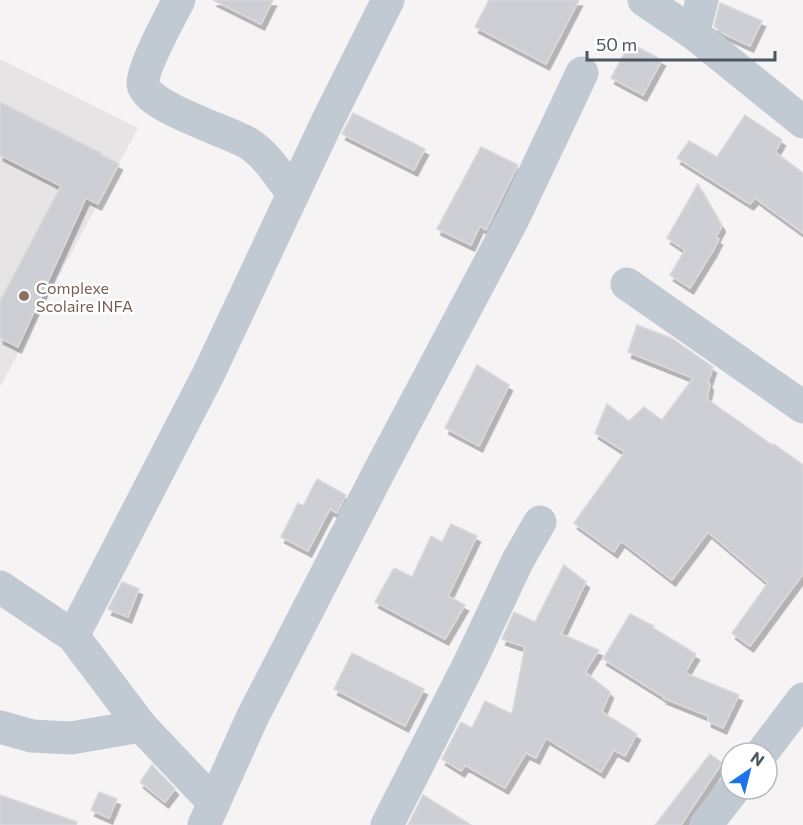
<svg xmlns="http://www.w3.org/2000/svg" width="803" height="825" font-family="Commissioner,sans-serif">
	<defs>
		<filter id="shadow"><feDropShadow dx="3.5" dy="6" stdDeviation="0" flood-color="#0004"/></filter>
	</defs>
	<rect width="100%" height="100%" fill="#f5f3f3"/>
	<!-- education -->
	<polygon fill="#e6e4e5" points="0,59 138,128 0,387"/>
	<!-- building -->
	<g fill="#cdcfd5" stroke="#d7d9de" stroke-width="1.5" filter="url(#shadow)">
		<polygon points="213,0 273,0 261,24"/>
		<polygon points="489,0 579,0 546,64 475,27"/>
		<polygon points="720,3 762,21 750,46 724,34 714,26"/>
		<polygon points="630,43 662,60 643,95 611,78"/>
		<polygon points="0,102 101,153 100,154 119,164 98,204 86,198 18,347 0,338 0,301 61,186 0,155"/>
		<polygon points="353,113 425,149 414,170 342,134"/>
		<polygon points="745,115 782,140 775,152 803,173 803,233 755,198 750,204 677,158 689,141 717,157"/>
		<polygon points="481,147 518,165 486,230 480,226 471,245 437,229"/>
		<polygon points="698,184 722,226 716,237 719,239 713,251 690,288 670,275 685,250 667,238"/>
		<polygon points="637,325 671,338 713,367 708,382 710,384 707,399 772,445 774,444 803,465 803,574 750,646 732,633 768,583 708,532 672,580 621,541 614,552 574,523 625,452 595,433 607,404 629,421 644,407 662,420 693,378 628,352"/>
		<polygon points="477,365 509,385 479,446 445,428"/>
		<polygon points="317,479 346,495 337,513 330,509 308,551 281,537 298,503 303,506"/>
		<polygon points="451,524 477,536 448,596 465,605 445,639 375,602 394,568 412,577 431,536 442,542"/>
		<polygon points="564,565 586,582 561,634 599,650 585,672 610,692 602,712 637,734 625,756 614,750 601,772 546,738 536,758 526,753 505,788 465,765 461,771 442,759 461,722 472,728 485,701 512,714 525,647 502,639 514,612 535,622"/>
		<polygon points="122,582 139,589 128,617 108,609"/>
		<polygon points="630,614 654,626 653,628 696,654 685,673 739,695 723,728 708,721 708,716 663,698 664,697 603,659"/>
		<polygon points="352,653 424,689 405,726 334,689"/>
		<polygon points="710,754 722,763 681,825 655,825"/>
		<polygon points="152,765 175,789 165,802 140,782"/>
		<polygon points="99,792 117,799 109,818 91,810"/>
		<polygon points="0,795 77,822 76,825 0,825"/>
		<polygon points="423,795 471,825 408,825"/>
	</g>
	<g fill="none" stroke-linecap="round" stroke-linejoin="round">
		<!-- minor -->
		<g stroke="#c1cad2" stroke-width="33">
			<path d="M179,0C171,15 142,69 143,84C145,106 227,131 248,143C267,155 280,177 293,194"/>
			<polyline points="644,0 693,33 803,122"/>
			<polyline points="693,33 702,0"/>
			<polyline points="627,284 803,407"/>
			<polyline points="0,587 73,636 141,726 214,803"/>
			<polyline points="73,636 209,373 327,122 388,0"/>
			<polyline points="0,727 32,736 71,738 141,726"/>
			<polyline points="762,753 803,699"/>
			<polyline points="204,825 252,718 382,466 514,217 582,73"/>
			<polyline points="387,825 470,662 518,560 540,522"/>
			<polyline points="706,825 734,789"/>
		</g>
	</g>
	<!-- markers -->
	<circle fill="#8d6e63" stroke="#fff" stroke-width="2" cx="24" cy="296" r="6"/>
	<g text-anchor="middle" dominant-baseline="central" stroke-width="5" stroke-linejoin="round" paint-order="stroke">
		<!-- education labels -->
		<g font-size="16" fill="#785e54" stroke="#fff" text-anchor="start">
			<text x="36" y="287">Complexe<tspan x="36" dy="18">Scolaire INFA</tspan></text>
		</g>
	</g>
	<!-- north arrow -->
	<g transform="translate(749 771) rotate(35)"><circle r="28" fill="#ffffff" stroke="#b7bbc0" stroke-width="1.5"/>
	<path d="M0-4.5L10 22L0 15L-10 22Z" fill="#1a73e8"/>
	<text y="-9" font-size="16" font-weight="bold" text-anchor="middle" fill="#4a5661">N</text>
	</g>
	<!-- scale -->
	<path d="M587 51v9h188v-9" fill="none" stroke="#4a5661" stroke-width="3"/>
	<text x="596" y="51" font-size="18" fill="#4a5661" stroke="#ffffff" stroke-width="4.5" paint-order="stroke">50 m</text>
</svg>
